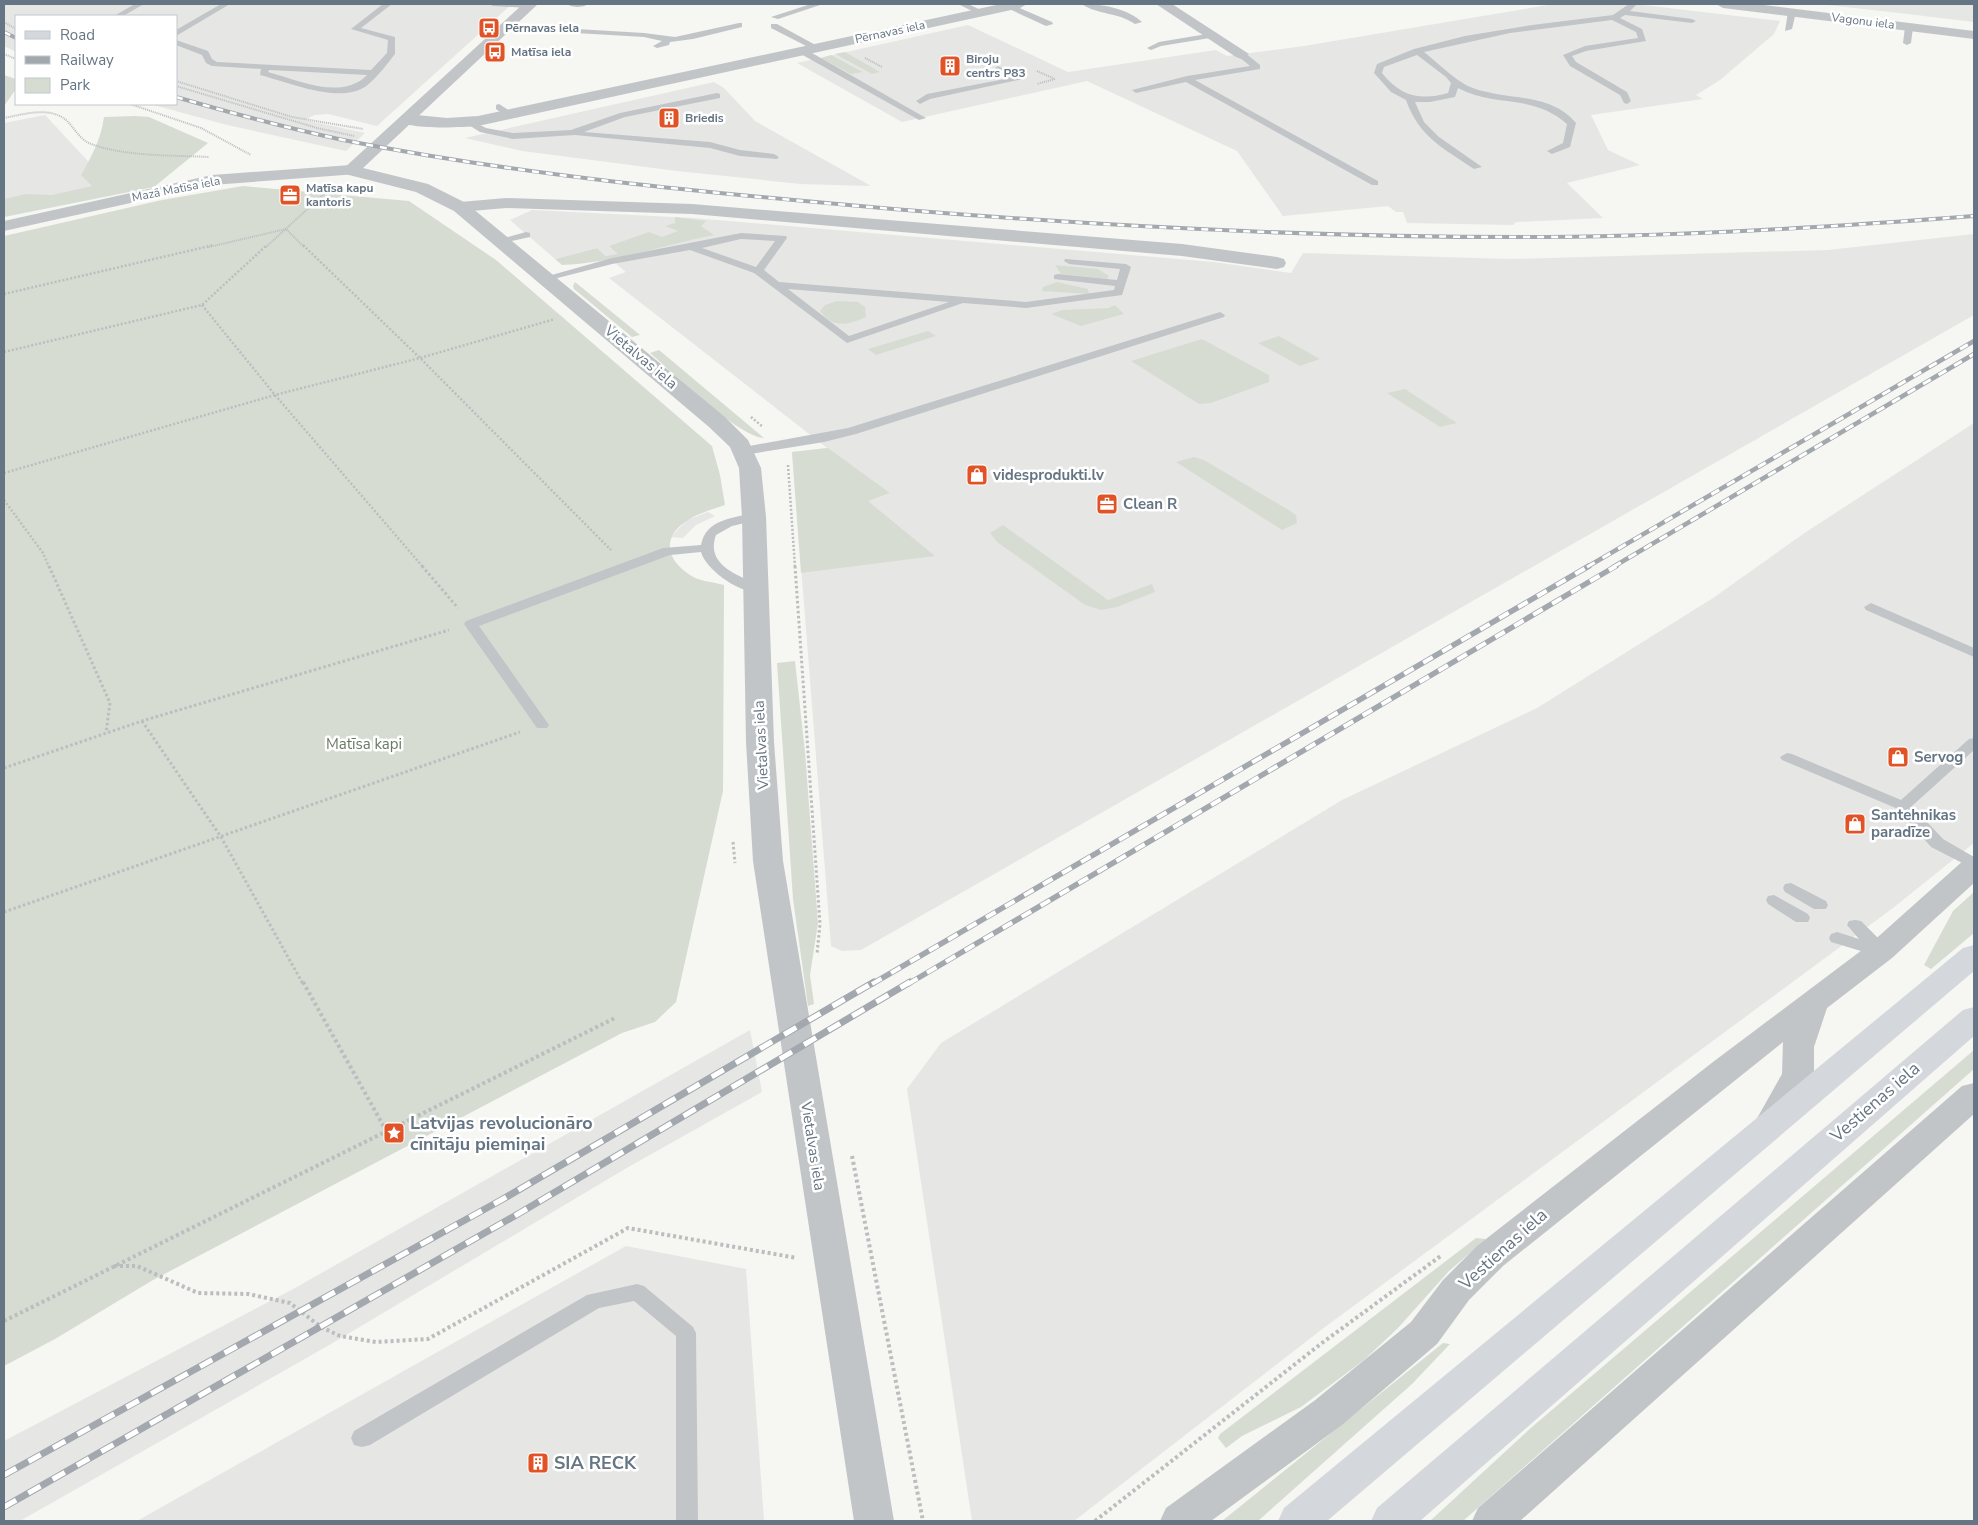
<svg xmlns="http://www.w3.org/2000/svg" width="1978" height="1525" font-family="'Nunito Sans',sans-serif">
	<rect width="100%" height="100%" fill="#f6f6f2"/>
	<!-- built -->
	<g fill="#e6e7e5">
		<polygon points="4,4 512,4 377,126 328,114 314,115 305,120 365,133 346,151 227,125 150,104 176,104 176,16 16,16 16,52 4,46"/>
		<polygon points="1554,4 1634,4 1780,21 1774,34 1720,80 1696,95 1703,99 1591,115 1608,150 1640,165 1567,183 1603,218 1516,222 1513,225 1407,223 1403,212 1396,212 1388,206 1283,216 1237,151 1087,81 902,122 797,63 968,25 1068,72 1216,50 1227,56 1304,46"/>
		<polygon points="1819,4 1974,4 1974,22 1899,13"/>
		<polygon points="714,82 724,88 755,121 871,186 801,184 677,171 522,151 465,138"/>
		<polygon points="45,115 114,189 4,213 4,123"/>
		<polygon points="532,210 693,218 1214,262 1291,273 1303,253 1511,259 1828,250 1974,234 1974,315 861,950 842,951 831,946 792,452 827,448 609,278 626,272 597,248 555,259 510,220"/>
		<polygon points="1974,423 1974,843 1893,908 1325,1327 1074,1521 972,1521 907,1089 941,1043 1342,800 1537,708 1713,598 1806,532"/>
		<polygon points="708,512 715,516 696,525 683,538 671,537 687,520"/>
		<polygon points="750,1030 762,1092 630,1166 331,1344 20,1521 4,1521 4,1441 295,1288"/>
		<polygon points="626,1246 746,1269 764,1521 137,1521"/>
	</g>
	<!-- green -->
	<g fill="#d7dcd3">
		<polygon points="845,52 880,72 872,74 835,54"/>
		<polygon points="831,55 863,72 851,74 821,58"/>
		<polygon points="4,75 16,79 16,89 4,106"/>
		<path d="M135,116L149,117L208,143L154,187L4,217V199L26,194L52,195L92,186L81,175C92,156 101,139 104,117Z"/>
		<path d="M243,186L409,201L496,260L712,446L720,475L725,505C713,509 699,513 688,520C662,536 665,559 690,575C698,581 713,582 724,585L723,791L676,1002L655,1022L622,1033L153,1280L55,1339L4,1366V236L162,200Z"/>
		<path d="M675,217L706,221L701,226L714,235C664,245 613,263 562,265L555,259L597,248L606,256L618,254L609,246L649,232L662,237L678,231L665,226L675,223Z"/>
		<polygon points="1055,265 1098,269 1109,276 1107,279 1061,274"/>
		<polygon points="575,282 640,335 632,337 574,289 573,286"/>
		<polygon points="1057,282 1088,289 1089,294 1042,291 1043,287"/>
		<path d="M837,301L858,302L865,307L866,317C848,325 833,329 820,311L825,305Z"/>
		<polygon points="1115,305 1124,314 1081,326 1051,314 1062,310 1108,308"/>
		<polygon points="928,331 936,336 876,355 868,349"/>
		<polygon points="1279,336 1320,359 1300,366 1258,343"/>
		<polygon points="1202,339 1269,375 1269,382 1211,403 1199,404 1131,361"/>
		<path d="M659,350L764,438C740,438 671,371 650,353Z"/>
		<polygon points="1405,389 1457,423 1440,427 1387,393"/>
		<polygon points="828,448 890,493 868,501 935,556 801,573 792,452"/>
		<polygon points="1194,457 1204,460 1287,509 1296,515 1297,523 1282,530 1176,462"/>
		<polygon points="1003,525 1108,600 1152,584 1155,592 1117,607 1101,610 1085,605 997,542 990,533"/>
		<polygon points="795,661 805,752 818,923 810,975 814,1004 808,1006 793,899 777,663"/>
		<polygon points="1974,892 1974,933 1931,969 1924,965 1953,911"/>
		<polygon points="1974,1050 1974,1069 1463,1521 1430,1521 1532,1427"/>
		<polygon points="1476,1238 1486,1239 1449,1271 1398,1328 1364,1360 1301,1407 1242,1436 1226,1448 1218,1438 1220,1434"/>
		<polygon points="1443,1343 1450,1344 1412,1384 1258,1521 1222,1521"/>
	</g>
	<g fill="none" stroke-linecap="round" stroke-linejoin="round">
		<!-- path-far3 -->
		<g stroke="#bbbdbf" stroke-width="2" stroke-dasharray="1 1" stroke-linecap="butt">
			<polyline points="4,22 16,29"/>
			<polyline points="4,54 16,59"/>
			<polyline points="865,58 882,67"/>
			<polyline points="1037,71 1055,79 1037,84"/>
			<polyline points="176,81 292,117 363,129"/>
			<polyline points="176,86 317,128 354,136"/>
			<polyline points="130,104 201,128 251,155"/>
			<path d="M4,118C25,114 53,105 69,123C76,131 81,140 91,144C128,157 171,155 209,157"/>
			<polyline points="209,247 286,229 304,247"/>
			<polyline points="266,247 325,193"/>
		</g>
		<!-- path-far2 -->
		<g stroke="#bbbdbf" stroke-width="2.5" stroke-dasharray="2 2" stroke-linecap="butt">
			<polyline points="303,245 420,358 611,550"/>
			<polyline points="4,294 214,245"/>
			<polyline points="202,305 275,395 423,567"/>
			<polyline points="4,352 202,305 267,245"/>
			<polyline points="751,417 763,427"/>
			<polyline points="788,465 795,567"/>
			<polyline points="4,473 275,395 420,358 555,319"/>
			<polyline points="4,500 43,553 49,567"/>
		</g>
		<!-- path-far1 -->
		<g stroke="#bbbdbf" stroke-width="3" stroke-dasharray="2.5 2.5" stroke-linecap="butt">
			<polyline points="49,566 110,703 106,733"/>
			<polyline points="422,566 458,608"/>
			<polyline points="795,566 820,924 817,954"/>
			<polyline points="142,721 221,837 303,984"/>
			<polyline points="4,768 142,721 449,630"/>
			<polyline points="733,842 735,863"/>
			<polyline points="4,912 520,732"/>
		</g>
		<!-- path -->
		<g stroke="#bbbdbf" stroke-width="4" stroke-dasharray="3 3" stroke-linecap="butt">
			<polyline points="303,982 393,1143"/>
			<polyline points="852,1156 923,1521"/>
			<polyline points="114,1266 137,1266 198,1293 248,1294 290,1303 321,1327 340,1336 376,1342 428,1339 628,1228 797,1258"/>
			<polyline points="4,1321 615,1018"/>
			<polyline points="1095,1521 1322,1343 1442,1255"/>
		</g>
		<!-- service -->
		<g fill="#c1c5c8" fill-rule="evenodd">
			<polygon points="135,4 144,4 123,16 114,16"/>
			<polygon points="221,4 230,4 176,36 176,30"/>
			<path d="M383,4H392L361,28L395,37V54C388,63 373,83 363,88C337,103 287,82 260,75L261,69L212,66L206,63L202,55L176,45V40L208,51L212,59L217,62L371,70L387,53L388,40L351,29ZM269,70L367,75C342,101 298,80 268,72Z"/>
			<polygon points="489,4 529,4 533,6 529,8 493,6"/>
			<path d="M567,4H588C583,8 572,8 567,4Z"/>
			<polygon points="811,4 823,4 778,19 771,17"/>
			<polygon points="958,4 968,4 985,12 978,14"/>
			<polygon points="1010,4 1052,22 1053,24 1046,26 1007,8 1007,4"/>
			<path d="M1082,4C1100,3 1129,9 1142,22L1135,24C1118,12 1097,15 1082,4Z"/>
			<path d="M1629,4H1637L1630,11L1692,19L1696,21L1692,23L1625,15L1620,18L1642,29L1646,41L1586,51L1572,56L1576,62L1627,92L1631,101L1627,104L1624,103L1620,95L1570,66L1563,55L1585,46L1638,38L1636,32L1612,20L1510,33L1424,52C1437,62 1459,84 1473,88C1508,101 1550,92 1576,123L1570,147L1552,154L1547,151L1563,143L1567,124C1532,93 1495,108 1458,88L1455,97L1430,102H1415L1424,122L1439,137L1482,167L1474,169C1443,148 1419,137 1406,100L1391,92L1374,73L1377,64L1414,49L1465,36L1532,25L1613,15ZM1417,55L1446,77L1451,83L1448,93C1420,101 1400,96 1382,73L1384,67Z"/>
			<polygon points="1792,10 1796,12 1792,29 1785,31 1788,12"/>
			<polygon points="739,23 742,23 742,27 693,39 670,42 669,45 657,48 653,46 662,41 644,37 506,29 502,27 506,25 644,33 675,37"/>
			<polygon points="771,24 777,24 821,48 814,50 771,28"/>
			<polygon points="1909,25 1913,27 1911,43 1907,45 1903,43 1905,27"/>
			<polygon points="1213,33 1217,35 1216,37 1161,46 1151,50 1147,48 1159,42"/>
			<polygon points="799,49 805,49 926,118 919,120 799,53"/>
			<polygon points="1238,52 1244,52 1260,65 1260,69 1195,80 1378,181 1378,185 1372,185 1186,82 1136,93 1132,90 1187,76 1250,66 1238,56"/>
			<polygon points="998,66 1023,79 930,99 920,104 916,101 927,94 1010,78 995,71 994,69"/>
			<polygon points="717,93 720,94 720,98 625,117 584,132 710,142 740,150 774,154 779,157 777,159 740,156 710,148 575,135 513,139 480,132 464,122 468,119 486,128 513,133 571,130 620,113"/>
			<polygon points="499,104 513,113 513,117 507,117 496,109 496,105"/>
			<polygon points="526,232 530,233 530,237 502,243 497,240"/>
			<path d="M741,233L786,236L787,238L764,270L779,282L1026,302L1114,290L1115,286L1054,279V275L1058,274L1117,280L1120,269L1069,264L1064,261L1065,259L1126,264L1131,267L1122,295L1026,308L963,303L847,343L754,273L690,250L612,264L546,281L541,278L612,258ZM741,239L775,241L756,267L702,248ZM788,289L949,302L849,336Z"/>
			<polygon points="1220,312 1225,315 1224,317 856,434 824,442 744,455 738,451 744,447 848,428"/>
			<path d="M754,513L760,517L758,520L732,526L716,535C705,565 738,576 761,585L763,588L761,591C742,596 706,570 701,552L670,555L479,626L549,725L547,728H537L464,624L466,621L663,548L701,545C706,519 733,518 754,513Z"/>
			<polygon points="1871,603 1974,648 1974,657 1866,610 1864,607"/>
			<polygon points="1974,738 1974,750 1912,806 1943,839 1974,857 1974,869 1931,847 1898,809 1782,760 1780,757 1787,753 1792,754 1901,800 1969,739"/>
			<polygon points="1791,883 1826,901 1828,905 1826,909 1814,909 1785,892 1783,888 1785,884"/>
			<polygon points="1774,895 1808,914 1810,918 1808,922 1796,922 1768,904 1766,900 1768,896"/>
			<polygon points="1855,920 1861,921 1887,947 1889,951 1887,955 1881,957 1831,942 1829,938 1831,934 1837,932 1859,939 1847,925 1849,921"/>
			<polygon points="637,1284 644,1286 693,1327 696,1333 698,1521 676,1521 676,1336 634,1301 599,1308 370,1445 362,1447 354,1445 351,1438 354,1431 587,1295"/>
		</g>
		<!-- minor -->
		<g fill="#c1c5c8" fill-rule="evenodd">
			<path d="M1001,4H1027L1020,8L478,126C463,127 406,131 398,119L406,114L447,118L478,116Z"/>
			<polygon points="1156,4 1172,4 1249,54 1241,59 1236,57"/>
			<polygon points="1716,4 1756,4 1974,31 1974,39 1723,8"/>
			<polygon points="351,165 357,166 360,170 357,174 212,185 4,231 4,221 212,175"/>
			<polygon points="506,198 692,204 1182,244 1277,257 1284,259 1286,263 1284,267 1277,269 1182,256 692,214 506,208 460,212 454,211 451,207 454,203 460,202"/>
			<polygon points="1974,858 1974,883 1892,958 1827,1008 1814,1047 1814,1074 1784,1131 1772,1134 1760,1131 1755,1122 1782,1074 1783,1042 1503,1266 1469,1300 1437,1344 1342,1425 1211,1521 1160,1521 1166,1508 1314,1401 1411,1322 1443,1280 1477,1246 1713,1062 1870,944 1964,860"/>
			<polygon points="1974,1083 1974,1114 1520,1521 1472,1521 1478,1508 1962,1086"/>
		</g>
		<!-- tertiary -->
		<polygon fill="#c1c5c8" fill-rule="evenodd" points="523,4 538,4 363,168 428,184 466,203 725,417 748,440 761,468 766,517 774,742 783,861 894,1521 854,1521 753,861 746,742 742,517 739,468 730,447 709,427 454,211 416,192 345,174 342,170"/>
		<!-- primary -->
		<g fill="#d4d8dc" fill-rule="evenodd">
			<polygon points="1974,945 1974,971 1327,1521 1278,1521 1284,1508 1963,948"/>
			<polygon points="1974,1007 1974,1036 1420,1521 1371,1521 1377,1508 1963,1010"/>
		</g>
		<!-- rail-far3 casing -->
		<g stroke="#a2a8ad" stroke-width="4">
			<g id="rail-far3">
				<polyline points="4,32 16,38"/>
				<path d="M176,97C231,113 287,128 343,140C525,176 709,193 893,209C1111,227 1329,238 1547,237C1690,236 1832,227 1974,216"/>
			</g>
		</g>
		<!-- rail-far2 casing -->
		<g stroke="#a2a8ad" stroke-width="4.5">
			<g id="rail-far2">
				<polyline points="1587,567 1974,341"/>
				<polyline points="1613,567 1974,354"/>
			</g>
		</g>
		<!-- rail-far1 casing -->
		<g stroke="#a2a8ad" stroke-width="5.5">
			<g id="rail-far1">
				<polyline points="872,984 1589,566"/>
				<polyline points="908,984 1616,566"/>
			</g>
		</g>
		<!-- rail casing -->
		<g stroke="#a2a8ad" stroke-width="7">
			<g id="rail">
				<polyline points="4,1475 503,1199 874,982"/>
				<polyline points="4,1507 518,1214 910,982"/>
			</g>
		</g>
		<!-- rail-far3 -->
		<use href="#rail-far3" stroke="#fff" stroke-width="2.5" stroke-dasharray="7" stroke-linecap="butt"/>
		<!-- rail-far2 -->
		<use href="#rail-far2" stroke="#fff" stroke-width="3" stroke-dasharray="9" stroke-linecap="butt"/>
		<!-- rail-far1 -->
		<use href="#rail-far1" stroke="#fff" stroke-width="4" stroke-dasharray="11" stroke-linecap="butt"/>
		<!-- rail -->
		<use href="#rail" stroke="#fff" stroke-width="5" stroke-dasharray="14" stroke-linecap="butt"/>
	</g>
	<!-- icons -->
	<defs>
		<g id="bus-square" transform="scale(1.125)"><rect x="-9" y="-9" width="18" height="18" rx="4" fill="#e15326" stroke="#fff"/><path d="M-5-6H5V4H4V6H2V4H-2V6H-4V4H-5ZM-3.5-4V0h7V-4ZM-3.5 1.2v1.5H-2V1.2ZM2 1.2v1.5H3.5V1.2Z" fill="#fff"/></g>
		<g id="building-square" transform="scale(1.125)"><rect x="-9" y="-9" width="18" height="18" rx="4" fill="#e15326" stroke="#fff"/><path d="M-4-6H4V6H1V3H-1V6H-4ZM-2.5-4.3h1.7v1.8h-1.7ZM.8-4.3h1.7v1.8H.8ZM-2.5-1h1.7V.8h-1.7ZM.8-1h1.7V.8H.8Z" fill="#fff"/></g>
		<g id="office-square" transform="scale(1.125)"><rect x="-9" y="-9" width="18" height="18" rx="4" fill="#e15326" stroke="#fff"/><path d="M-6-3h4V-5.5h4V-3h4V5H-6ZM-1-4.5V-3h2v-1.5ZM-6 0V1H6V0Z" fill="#fff"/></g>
		<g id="shop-square" transform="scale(1.125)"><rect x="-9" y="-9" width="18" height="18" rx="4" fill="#e15326" stroke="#fff"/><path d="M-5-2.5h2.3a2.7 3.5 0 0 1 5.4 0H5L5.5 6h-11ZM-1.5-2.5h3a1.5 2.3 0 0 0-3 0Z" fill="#fff"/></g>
		<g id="sight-square" transform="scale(1.125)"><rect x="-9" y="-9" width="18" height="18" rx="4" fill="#e15326" stroke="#fff"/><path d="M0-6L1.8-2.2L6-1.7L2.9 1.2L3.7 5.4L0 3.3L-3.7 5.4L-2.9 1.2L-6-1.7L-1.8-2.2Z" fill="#fff"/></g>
	</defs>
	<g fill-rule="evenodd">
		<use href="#bus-square" x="489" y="28"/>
		<use href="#bus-square" x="495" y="52"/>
		<use href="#building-square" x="950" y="66"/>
		<use href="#building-square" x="669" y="118"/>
		<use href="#office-square" x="290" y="195"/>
		<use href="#shop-square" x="977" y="475"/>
		<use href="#office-square" x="1107" y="504"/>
		<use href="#shop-square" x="1898" y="757"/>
		<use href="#shop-square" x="1855" y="824"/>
		<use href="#sight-square" x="394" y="1133"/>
		<use href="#building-square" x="538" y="1463"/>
	</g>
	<g text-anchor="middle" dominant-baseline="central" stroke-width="5" stroke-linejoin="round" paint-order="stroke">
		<!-- far-street labels -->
		<g font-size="12" fill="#657583" stroke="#fff">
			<text transform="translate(1863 21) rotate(7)">Vagonu iela</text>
			<text transform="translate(890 32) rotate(-12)">Pērnavas iela</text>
			<text transform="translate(176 189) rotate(-11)">Mazā Matīsa iela</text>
		</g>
		<!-- far-poi labels -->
		<g font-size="12" font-weight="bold" fill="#657583" stroke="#fff" text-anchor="start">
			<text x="505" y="28">Pērnavas iela</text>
			<text x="511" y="52">Matīsa iela</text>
			<text x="966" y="59">Biroju<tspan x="966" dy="14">centrs P83</tspan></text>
			<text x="685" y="118">Briedis</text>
			<text x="306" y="188">Matīsa kapu<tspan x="306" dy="14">kantoris</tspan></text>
		</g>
		<!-- street labels -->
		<g font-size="15" fill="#657583" stroke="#fff">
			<text transform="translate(641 357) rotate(40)">Vietalvas iela</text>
			<text transform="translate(761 745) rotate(-93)">Vietalvas iela</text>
			<text transform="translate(813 1146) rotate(81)">Vietalvas iela</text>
		</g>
		<!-- poi labels -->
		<g font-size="15" font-weight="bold" fill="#657583" stroke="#fff" text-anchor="start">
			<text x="993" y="475">videsprodukti.lv</text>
			<text x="1123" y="504">Clean R</text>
			<text x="1914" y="757">Servog</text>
			<text x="1871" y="815">Santehnikas<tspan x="1871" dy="17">paradīze</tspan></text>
		</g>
		<!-- park labels -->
		<g font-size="15" fill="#687a64" stroke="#fff">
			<text x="364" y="744">Matīsa kapi</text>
		</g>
		<!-- near-street labels -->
		<g font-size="18" fill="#657583" stroke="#fff">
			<text transform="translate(1875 1102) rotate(-41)">Vestienas iela</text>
			<text transform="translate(1503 1249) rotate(-42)">Vestienas iela</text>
		</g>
		<!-- near-poi labels -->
		<g font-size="18" font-weight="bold" fill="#657583" stroke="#fff" text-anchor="start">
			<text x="410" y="1123">Latvijas revolucionāro<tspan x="410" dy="21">cīnītāju piemiņai</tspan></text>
			<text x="554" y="1463">SIA RECK</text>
		</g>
	</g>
	<!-- border -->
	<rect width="1978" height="1525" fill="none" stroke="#657583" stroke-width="10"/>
	<!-- legend -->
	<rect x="15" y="15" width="162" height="90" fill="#ffffff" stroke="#c1c8cd"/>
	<rect x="25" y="31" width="25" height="8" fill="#d4d8dc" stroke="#c1c8cd"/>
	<text x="60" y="40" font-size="15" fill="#657583">Road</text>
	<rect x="25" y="56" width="25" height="8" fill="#a2a8ad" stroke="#c1c8cd"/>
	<text x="60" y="65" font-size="15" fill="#657583">Railway</text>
	<rect x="25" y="78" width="25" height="15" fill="#d7dcd3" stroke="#c1c8cd"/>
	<text x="60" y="90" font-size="15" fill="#657583">Park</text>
</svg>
